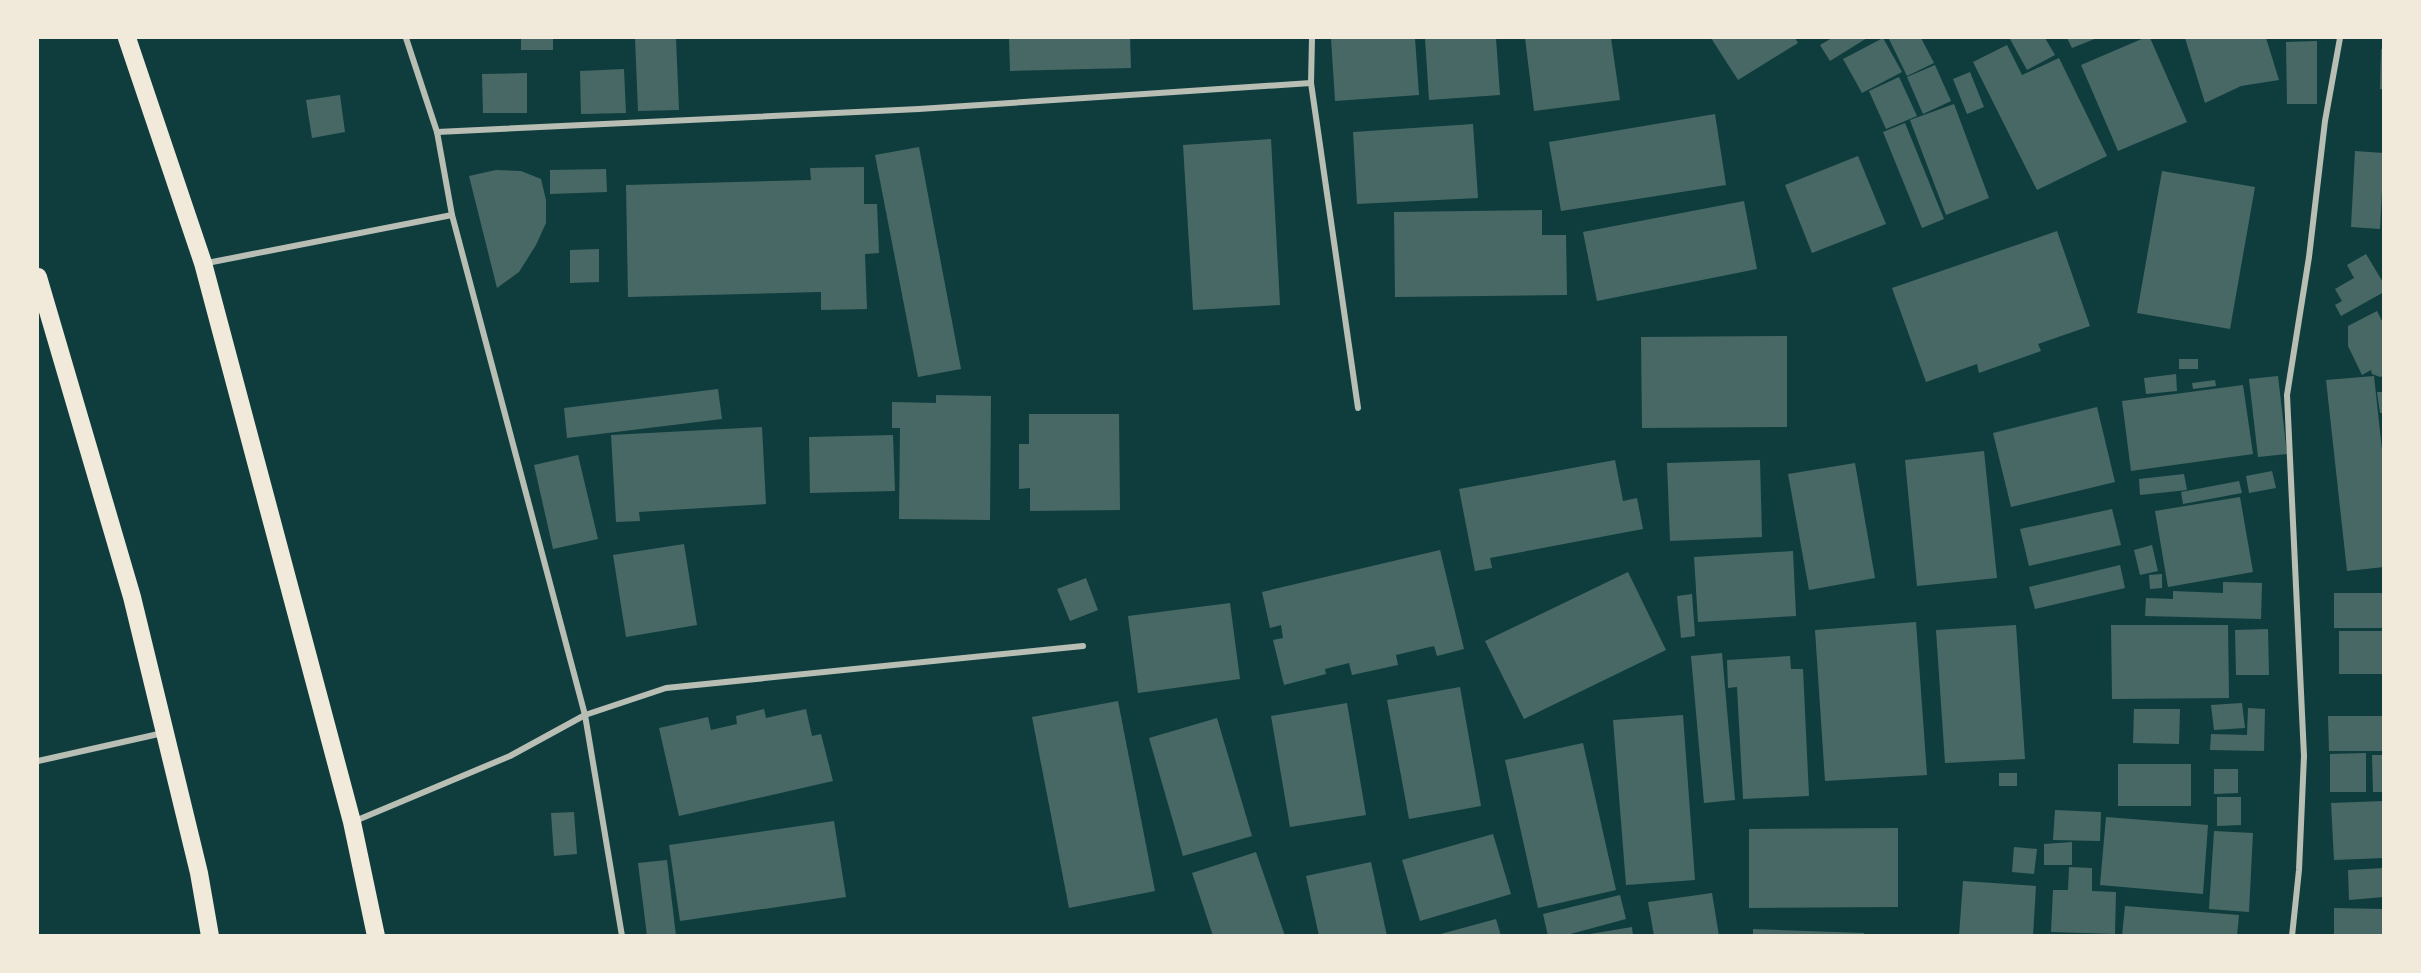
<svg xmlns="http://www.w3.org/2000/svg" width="2421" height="973" font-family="Commissioner,sans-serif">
	<rect width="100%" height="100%" fill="#0f3d3e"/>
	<!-- building -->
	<g fill="#486865">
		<rect x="521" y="38" width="32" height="12"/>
		<polygon points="635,38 676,38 679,110 638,111"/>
		<polygon points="1034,38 1130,38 1131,68 1010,71 1009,39"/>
		<polygon points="1331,38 1415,38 1419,95 1335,101"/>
		<polygon points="1425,38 1496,38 1500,95 1429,100"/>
		<polygon points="1525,38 1611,38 1620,100 1534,111"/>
		<polygon points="1711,38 1795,38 1798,43 1738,80"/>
		<polygon points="1832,38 1867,38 1830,61 1820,45"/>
		<polygon points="1883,38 1902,72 1862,93 1843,59"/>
		<polygon points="1893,38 1921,38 1934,63 1907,76 1889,39"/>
		<polygon points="2014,38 2045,38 2055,55 2027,70 2010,39"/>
		<polygon points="2067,38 2097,38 2072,48"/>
		<polygon points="2144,38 2150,38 2187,122 2118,151 2081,65"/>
		<polygon points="2185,38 2266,38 2279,80 2241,86 2205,103"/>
		<polygon points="2317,41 2317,104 2287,104 2286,42"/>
		<polygon points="2007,45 2022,75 2059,58 2107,156 2037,190 1973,62"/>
		<polygon points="2381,49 2384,49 2384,89 2380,89"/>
		<polygon points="1935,65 1951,101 1923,114 1907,77"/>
		<polygon points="624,69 626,113 581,114 580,71"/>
		<polygon points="1970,72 1984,107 1967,114 1953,79"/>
		<polygon points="527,73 527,113 483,113 482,74"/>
		<polygon points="1899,77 1917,116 1886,129 1869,91"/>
		<polygon points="340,95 345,132 312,138 306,100"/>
		<polygon points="1954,104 1989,198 1946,215 1910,120"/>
		<polygon points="1715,114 1726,185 1561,211 1549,142"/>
		<polygon points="1905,123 1944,219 1922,228 1883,132"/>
		<polygon points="1473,124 1478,198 1357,204 1353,132"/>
		<polygon points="1271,139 1280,305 1193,310 1183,145"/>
		<polygon points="919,147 961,369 918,377 875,155"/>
		<polygon points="2355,151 2384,153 2380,229 2351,227"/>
		<polygon points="1858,156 1886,224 1812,253 1785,185"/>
		<polygon points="864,167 864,204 877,204 879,253 865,254 867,309 821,310 821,292 628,297 626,185 811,180 810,168"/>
		<polygon points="606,169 607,192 550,194 550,170"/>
		<polygon points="496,170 521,171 541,179 546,200 546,223 536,245 519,272 497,288 469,176"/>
		<polygon points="2162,171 2255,187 2230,329 2137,313"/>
		<polygon points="1744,201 1757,269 1597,301 1583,232"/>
		<polygon points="1542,210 1542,235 1566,235 1567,295 1395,297 1394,212"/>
		<polygon points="2057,231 2090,326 2038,344 2041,351 1979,373 1977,364 1926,382 1892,288"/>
		<polygon points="599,249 599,282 570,283 570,250"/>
		<polygon points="2366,254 2384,284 2384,292 2341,316 2335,305 2342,301 2335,289 2354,278 2347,265"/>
		<polygon points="2377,311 2384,325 2384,375 2380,377 2372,374 2371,370 2362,375 2348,346 2348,326"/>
		<polygon points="1787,336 1787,427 1642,428 1641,337"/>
		<rect x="2179" y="359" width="19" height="10"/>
		<polygon points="2176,374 2177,391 2146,394 2144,378"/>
		<polygon points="2278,376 2287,454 2258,457 2249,379"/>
		<polygon points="2374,376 2384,468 2384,567 2347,571 2326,380"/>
		<polygon points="2215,380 2216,386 2193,389 2192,383"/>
		<polygon points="2243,385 2253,454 2131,471 2122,401"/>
		<polygon points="718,389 722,419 567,438 564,408"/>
		<polygon points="2377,392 2384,392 2384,413 2380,413"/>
		<polygon points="936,395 991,396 990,520 899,519 900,428 892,428 892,402 936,403"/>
		<polygon points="2097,407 2115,482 2011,507 1993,433"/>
		<polygon points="1029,414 1119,414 1120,510 1030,511 1030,488 1019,489 1019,444 1029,444"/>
		<polygon points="762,427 766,504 639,512 640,521 616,522 611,435"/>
		<polygon points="893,435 895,491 810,493 809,437"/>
		<polygon points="1984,451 1997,578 1917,586 1905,460"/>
		<polygon points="578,455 598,539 553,549 534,465"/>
		<polygon points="1615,460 1623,501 1637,498 1643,529 1490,558 1492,568 1475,571 1459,489"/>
		<polygon points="1760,460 1762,537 1670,541 1667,463"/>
		<polygon points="1855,463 1875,578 1809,590 1788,474"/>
		<polygon points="2272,471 2276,488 2249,493 2246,476"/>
		<polygon points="2184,474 2187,490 2140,495 2139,479"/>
		<polygon points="2239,481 2242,493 2183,504 2181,492"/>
		<polygon points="2240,497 2253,572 2168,587 2155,511"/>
		<polygon points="2112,509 2121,545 2029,566 2020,529"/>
		<polygon points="684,544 697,625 626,637 613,555"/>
		<polygon points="2152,545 2158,571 2140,575 2134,550"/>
		<polygon points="1440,550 1464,649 1437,656 1434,646 1396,655 1398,665 1352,675 1349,663 1325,669 1326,674 1284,685 1273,640 1283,638 1281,625 1270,628 1262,592"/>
		<polygon points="1793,551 1796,616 1698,622 1694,557"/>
		<polygon points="2120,565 2125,588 2035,609 2029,587"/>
		<polygon points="1628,572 1666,650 1524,719 1485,641"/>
		<polygon points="2162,574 2162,588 2150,589 2149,575"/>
		<polygon points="1086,578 1098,610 1070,621 1057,589"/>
		<polygon points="2223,582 2262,583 2261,619 2145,616 2146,598 2173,599 2173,591 2223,593"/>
		<rect x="2334" y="593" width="50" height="35"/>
		<polygon points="1692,594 1695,636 1681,638 1677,596"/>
		<polygon points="1230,603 1240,679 1138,693 1128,616"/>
		<polygon points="1916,622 1927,775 1825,781 1815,630"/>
		<polygon points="2016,625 2025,759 1945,763 1936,630"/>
		<polygon points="2111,625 2228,625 2229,698 2112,699"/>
		<polygon points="2268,629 2269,675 2236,675 2235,630"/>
		<rect x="2339" y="631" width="45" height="43"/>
		<polygon points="1722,653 1735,800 1704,803 1691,656"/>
		<polygon points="1790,656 1791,669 1803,669 1809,796 1743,799 1737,687 1728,688 1727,660"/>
		<polygon points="1460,687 1481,806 1409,819 1387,700"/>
		<polygon points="1118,701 1155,891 1069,908 1032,717"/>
		<polygon points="1347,703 1366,815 1290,827 1271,716"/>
		<polygon points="2242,703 2245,728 2214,730 2211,705"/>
		<polygon points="2248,708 2265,709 2264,751 2210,750 2211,734 2247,735"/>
		<polygon points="764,709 766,718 806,709 812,736 821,734 833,781 679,816 659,728 708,717 711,730 737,724 736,716"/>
		<polygon points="2134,709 2180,709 2179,744 2133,743"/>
		<polygon points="1683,715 1695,880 1626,885 1613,720"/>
		<polygon points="2328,716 2384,716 2384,751 2329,751"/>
		<polygon points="1217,718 1252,836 1183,856 1149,738"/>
		<polygon points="1583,743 1616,890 1538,908 1505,760"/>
		<polygon points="2366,753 2366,792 2330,792 2330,754"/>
		<polygon points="2372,755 2384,755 2384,792 2373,792"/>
		<rect x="2118" y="764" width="73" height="42"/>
		<polygon points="2214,769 2238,769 2238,793 2214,794"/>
		<rect x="1999" y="773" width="18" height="13"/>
		<polygon points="2217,797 2241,797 2241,825 2217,826"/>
		<polygon points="2384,801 2384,858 2334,860 2331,803"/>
		<polygon points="2055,810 2101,812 2100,841 2053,840"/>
		<polygon points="574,812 577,854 554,856 551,813"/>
		<polygon points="2106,817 2208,825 2203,894 2100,885"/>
		<polygon points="834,821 846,897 680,921 669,845"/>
		<polygon points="1898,828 1898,907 1749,908 1749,829"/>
		<polygon points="2214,831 2253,833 2249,912 2209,909"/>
		<polygon points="1493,834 1511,894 1420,921 1402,860"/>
		<polygon points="2072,842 2072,865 2044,865 2044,844"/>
		<polygon points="2014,847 2037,849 2034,874 2012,872"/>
		<polygon points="1256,852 1285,936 1213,936 1192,873"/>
		<polygon points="667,860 676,936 647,936 638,863"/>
		<polygon points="1371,862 1387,936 1319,936 1306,876"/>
		<polygon points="2069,867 2092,868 2092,891 2116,892 2115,934 2051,932 2053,890 2068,890"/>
		<polygon points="2384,868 2384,897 2349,900 2348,870"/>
		<polygon points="1963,881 2036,886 2033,936 1959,936"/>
		<polygon points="1712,893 1719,936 1654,936 1648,902"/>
		<polygon points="1620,895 1626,919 1563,936 1548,936 1543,914"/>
		<polygon points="2125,906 2239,915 2237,936 2122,936"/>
		<polygon points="2334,908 2384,909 2384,936 2334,936"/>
		<polygon points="1496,919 1501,936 1437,936 1437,935"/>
		<polygon points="1632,927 1633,936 1590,936 1590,934"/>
		<polygon points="1753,929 1864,933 1864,936 1753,936"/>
	</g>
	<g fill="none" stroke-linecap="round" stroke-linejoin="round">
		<!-- minor -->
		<g stroke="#b8beb3" stroke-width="6">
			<polyline points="406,38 437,132 452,215 585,715 622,936"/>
			<polyline points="1312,38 1311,83 1358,408"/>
			<polyline points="437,132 919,109 1311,83"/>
			<polyline points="207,263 452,215"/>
			<polyline points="38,761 163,733"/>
			<polyline points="355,821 510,756 585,715 666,688 1083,646"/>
			<polyline points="2292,936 2299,870 2304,756 2287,395 2309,257 2325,121 2340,38"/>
		</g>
		<!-- motorway -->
		<g stroke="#f1e9da" stroke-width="18">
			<polyline points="127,38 203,263 352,822 376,936"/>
			<polyline points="38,277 132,597 199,873 210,936"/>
		</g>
	</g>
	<!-- border -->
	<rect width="2421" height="973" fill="none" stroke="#f1e9da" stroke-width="78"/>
</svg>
